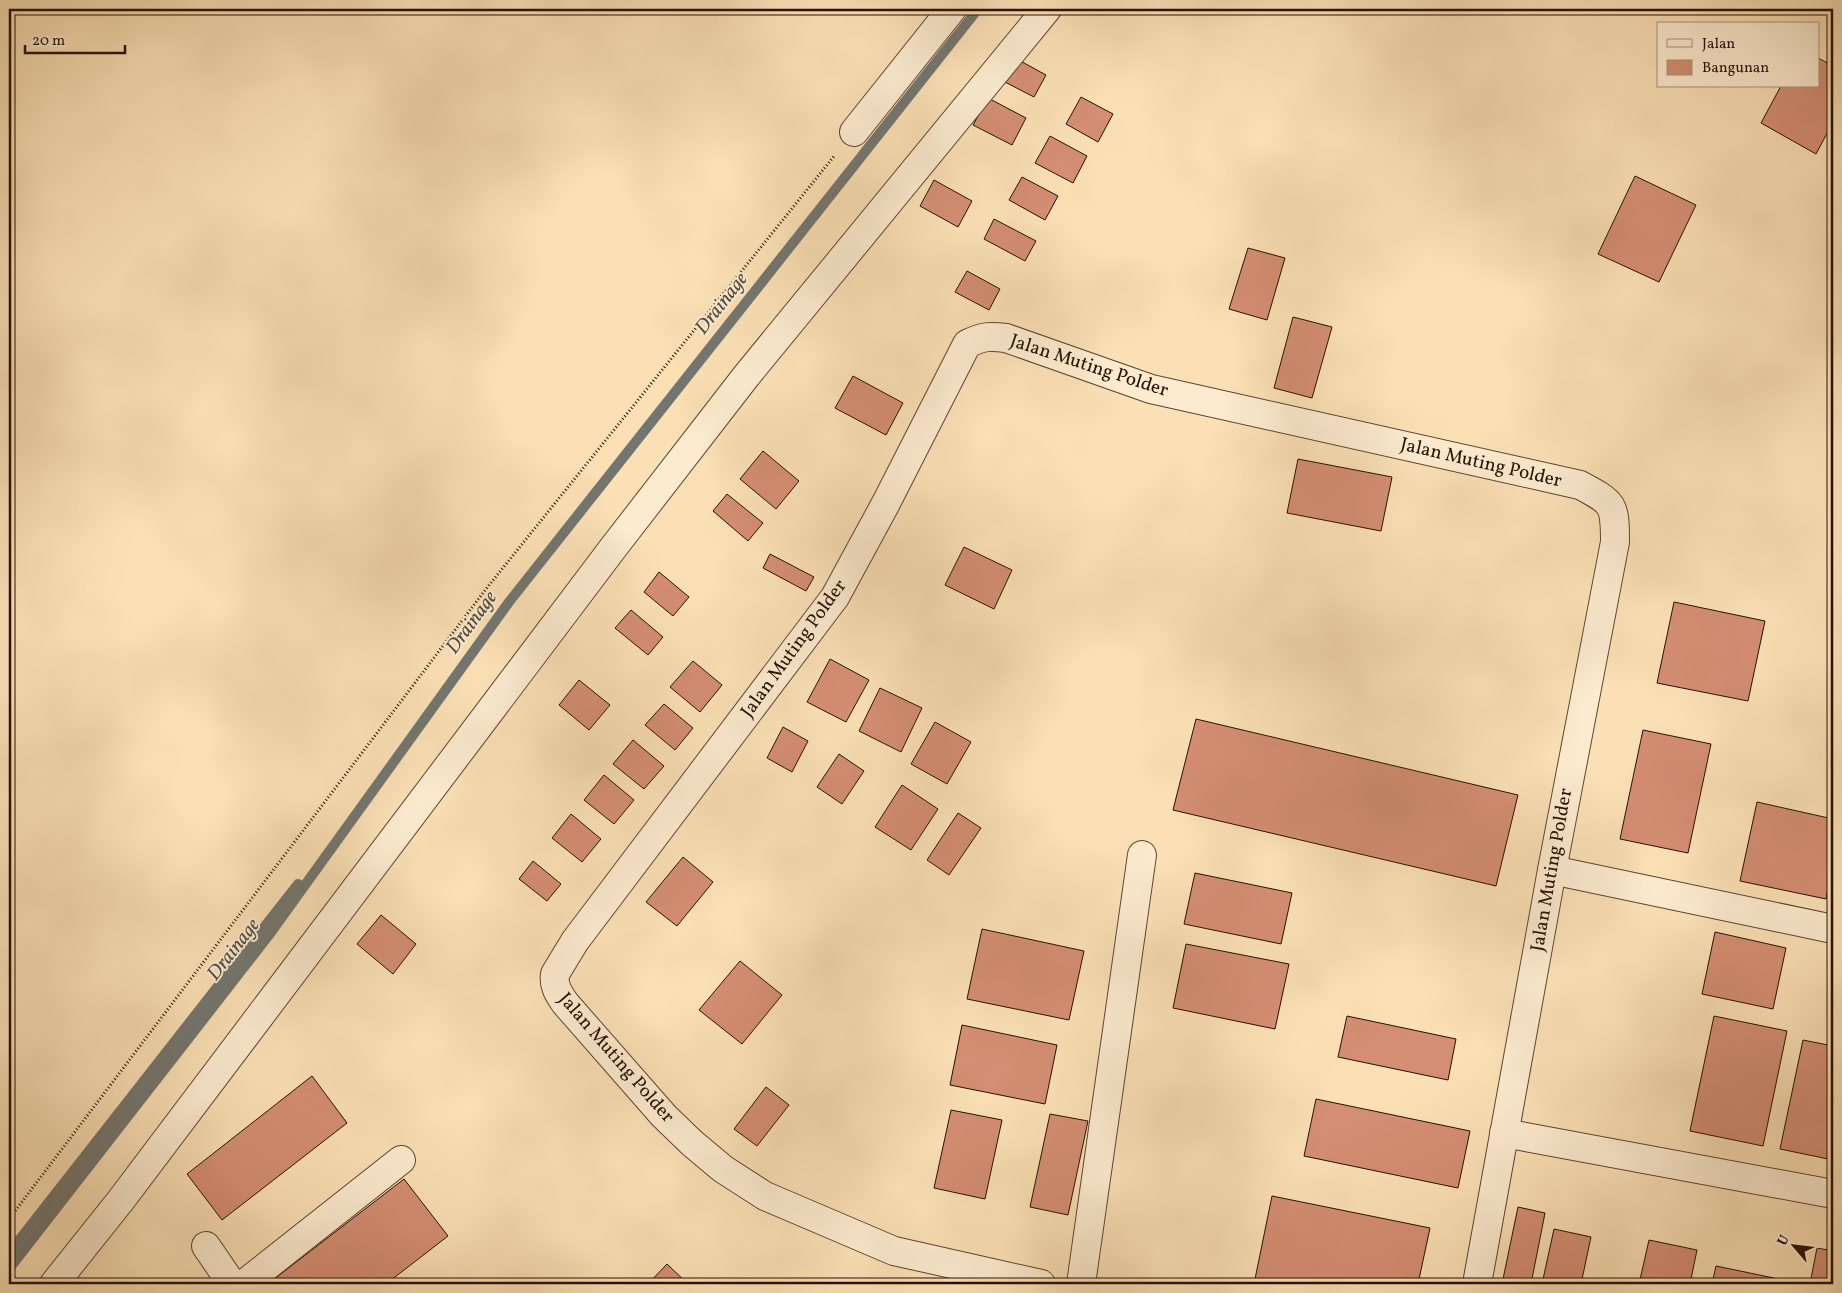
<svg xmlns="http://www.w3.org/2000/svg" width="1842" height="1293" font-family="Vollkorn,serif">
	<rect width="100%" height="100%" fill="#fbe0b5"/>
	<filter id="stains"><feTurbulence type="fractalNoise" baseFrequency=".004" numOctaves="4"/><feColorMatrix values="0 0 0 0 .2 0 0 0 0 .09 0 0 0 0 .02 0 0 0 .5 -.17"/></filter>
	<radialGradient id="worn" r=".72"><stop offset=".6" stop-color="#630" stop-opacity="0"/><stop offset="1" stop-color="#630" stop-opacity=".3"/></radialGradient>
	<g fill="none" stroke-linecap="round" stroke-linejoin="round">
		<!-- stream -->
		<g stroke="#737670" stroke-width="10">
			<polyline points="9,1253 298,884"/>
			<polyline points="9,1269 269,935 509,602 978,9"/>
		</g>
	</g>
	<!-- building -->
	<g fill="#d48e73" stroke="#271002">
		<polygon points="1015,58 1046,75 1034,97 1003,81"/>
		<polygon points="1818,58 1833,66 1833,122 1816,154 1761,123 1781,86 1818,86"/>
		<polygon points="1081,97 1113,114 1098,142 1066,124"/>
		<polygon points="988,98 1026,118 1012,145 973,125"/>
		<polygon points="1050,136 1087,156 1073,183 1035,163"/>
		<polygon points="1635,176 1696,205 1659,282 1598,254"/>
		<polygon points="1022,177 1058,196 1045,220 1009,200"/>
		<polygon points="934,180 972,201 958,227 920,206"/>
		<polygon points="994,219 1036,241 1025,261 984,239"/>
		<polygon points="1248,248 1285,258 1267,320 1229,309"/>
		<polygon points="967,271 1000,289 989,310 955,292"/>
		<polygon points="1293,317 1332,327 1312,398 1274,388"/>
		<polygon points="853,376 903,403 886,435 835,408"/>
		<polygon points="763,451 799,481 776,509 740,479"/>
		<polygon points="1298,459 1392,477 1381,531 1287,513"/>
		<polygon points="727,494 763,523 748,541 713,511"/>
		<polygon points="964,547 1012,570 994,609 945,585"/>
		<polygon points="770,554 814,577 806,591 763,568"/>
		<polygon points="659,572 689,597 673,616 644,592"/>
		<polygon points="1674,602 1765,621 1748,701 1657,683"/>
		<polygon points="631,610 663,637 648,655 615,628"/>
		<polygon points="830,659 869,680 846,722 807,702"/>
		<polygon points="693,661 722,685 700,712 670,687"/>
		<polygon points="579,680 610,705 589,730 559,705"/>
		<polygon points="880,688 922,708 901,752 859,731"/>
		<polygon points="664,704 693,728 675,750 645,725"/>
		<polygon points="1196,719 1518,795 1496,886 1173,810"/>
		<polygon points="935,722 971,742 947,784 911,764"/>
		<polygon points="783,727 808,741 792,772 767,758"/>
		<polygon points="1643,730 1711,744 1688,853 1620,839"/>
		<polygon points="633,740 664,766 644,789 613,764"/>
		<polygon points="839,754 864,771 842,804 817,787"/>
		<polygon points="604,775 634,800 614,824 584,800"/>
		<polygon points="902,785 938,809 911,850 875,827"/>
		<polygon points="1757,802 1833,819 1833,863 1826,899 1740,881"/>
		<polygon points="958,813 981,828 949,875 927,860"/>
		<polygon points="571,814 601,839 582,862 552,838"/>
		<polygon points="683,857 713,882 677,926 646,902"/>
		<polygon points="533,861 561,884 547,901 519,879"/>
		<polygon points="1195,873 1292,893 1281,944 1184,924"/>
		<polygon points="381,915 416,944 393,974 357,944"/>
		<polygon points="982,929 1084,951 1069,1020 967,999"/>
		<polygon points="1715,932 1786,948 1773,1009 1702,994"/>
		<polygon points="1186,944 1289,964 1275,1029 1173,1008"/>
		<polygon points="740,961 782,995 742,1044 699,1010"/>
		<polygon points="1347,1016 1456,1039 1448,1080 1338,1057"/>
		<polygon points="1714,1016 1787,1031 1763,1146 1690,1131"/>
		<polygon points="962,1025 1057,1045 1045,1104 950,1085"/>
		<polygon points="1803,1040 1833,1046 1833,1160 1780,1149"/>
		<polygon points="312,1076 347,1123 222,1220 187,1174"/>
		<polygon points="766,1087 789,1105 757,1146 734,1129"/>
		<polygon points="1316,1099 1470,1131 1458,1188 1304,1156"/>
		<polygon points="951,1110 1002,1120 985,1199 934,1188"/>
		<polygon points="1050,1114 1088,1121 1068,1215 1030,1207"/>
		<polygon points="404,1179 448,1236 386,1284 276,1284 273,1280"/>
		<polygon points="1272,1196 1430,1228 1418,1284 1254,1284"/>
		<polygon points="1518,1207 1545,1213 1531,1284 1502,1284"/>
		<polygon points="1554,1229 1591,1237 1581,1284 1542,1284"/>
		<polygon points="1649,1240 1697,1250 1690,1284 1639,1284"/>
		<polygon points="1817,1248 1833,1251 1833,1284 1810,1284"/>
		<polygon points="667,1264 688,1284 648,1284"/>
		<polygon points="1716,1266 1774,1278 1773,1284 1712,1284"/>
	</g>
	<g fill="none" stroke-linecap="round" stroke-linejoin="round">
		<!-- street casing -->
		<g stroke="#5c442f" stroke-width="30">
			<g id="street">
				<polyline points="854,132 952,9"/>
				<polyline points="1552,870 1833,929"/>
				<polyline points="1504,1133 1833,1194"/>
				<polyline points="206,1246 232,1284"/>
				<polyline points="54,1284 121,1200 613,548 747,375 1047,9"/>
				<polyline points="244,1284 401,1160"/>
				<path d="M1041,1284L894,1251L765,1196L723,1169L692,1143L664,1116L565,1003C559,994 553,986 555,974L575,941L835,597L886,503L967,344C983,336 990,336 1006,338L1151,389L1580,485C1614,503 1615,504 1615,542L1552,870L1477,1284"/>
				<polyline points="1081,1284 1142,855"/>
			</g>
		</g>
		<!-- path -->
		<polyline stroke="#271002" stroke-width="3" stroke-dasharray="1 2.5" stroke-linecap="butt" points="9,1219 486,589 835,155"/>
		<!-- street -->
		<use href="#street" stroke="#fcebcf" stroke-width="28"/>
	</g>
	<g text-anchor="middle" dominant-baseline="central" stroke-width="4" stroke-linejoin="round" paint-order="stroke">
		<!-- street labels -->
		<g font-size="19" fill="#271002" stroke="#fcebcf">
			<text transform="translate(1089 366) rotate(18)">Jalan Muting Polder</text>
			<text transform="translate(1481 463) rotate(13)">Jalan Muting Polder</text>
			<text transform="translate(794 649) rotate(-54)">Jalan Muting Polder</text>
			<text transform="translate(1552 870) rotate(-80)">Jalan Muting Polder</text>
			<text transform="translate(616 1058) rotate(49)">Jalan Muting Polder</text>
		</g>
		<!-- water labels -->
		<g font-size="20" font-style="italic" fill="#534c42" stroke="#fcebcf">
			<text transform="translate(722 304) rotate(-52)">Drainage</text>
			<text transform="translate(472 623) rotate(-54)">Drainage</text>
			<text transform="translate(234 950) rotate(-52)">Drainage</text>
		</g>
	</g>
	<!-- margin -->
	<rect width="1842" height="1293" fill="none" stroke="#fbe0b5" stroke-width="30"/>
	<rect x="10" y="10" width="1822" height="1273" fill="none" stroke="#271002" stroke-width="2.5"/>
	<rect x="15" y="15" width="1812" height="1263" fill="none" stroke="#271002"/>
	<!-- legend -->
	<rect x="1657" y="22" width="162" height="65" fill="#fcebcf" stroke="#a7937d"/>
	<rect x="1667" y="39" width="25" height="8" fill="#fcebcf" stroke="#a7937d"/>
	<text x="1702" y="48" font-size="15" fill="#271002">Jalan</text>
	<rect x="1667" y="60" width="25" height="15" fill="#d48e73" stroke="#a7937d"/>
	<text x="1702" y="72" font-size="15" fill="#271002">Bangunan</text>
	<!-- north arrow -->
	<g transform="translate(1794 1246) rotate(298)" stroke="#fcebcf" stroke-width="4" paint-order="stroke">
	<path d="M0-4L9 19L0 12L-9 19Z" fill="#271002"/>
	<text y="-8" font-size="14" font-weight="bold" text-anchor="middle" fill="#271002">U</text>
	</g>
	<!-- scale -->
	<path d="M25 45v8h100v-8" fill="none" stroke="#271002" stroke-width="2.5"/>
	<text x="32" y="45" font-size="15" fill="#271002" stroke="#fcebcf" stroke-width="4" paint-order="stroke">20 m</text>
	<rect width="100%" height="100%" filter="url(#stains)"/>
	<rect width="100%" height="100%" fill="url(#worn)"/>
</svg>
